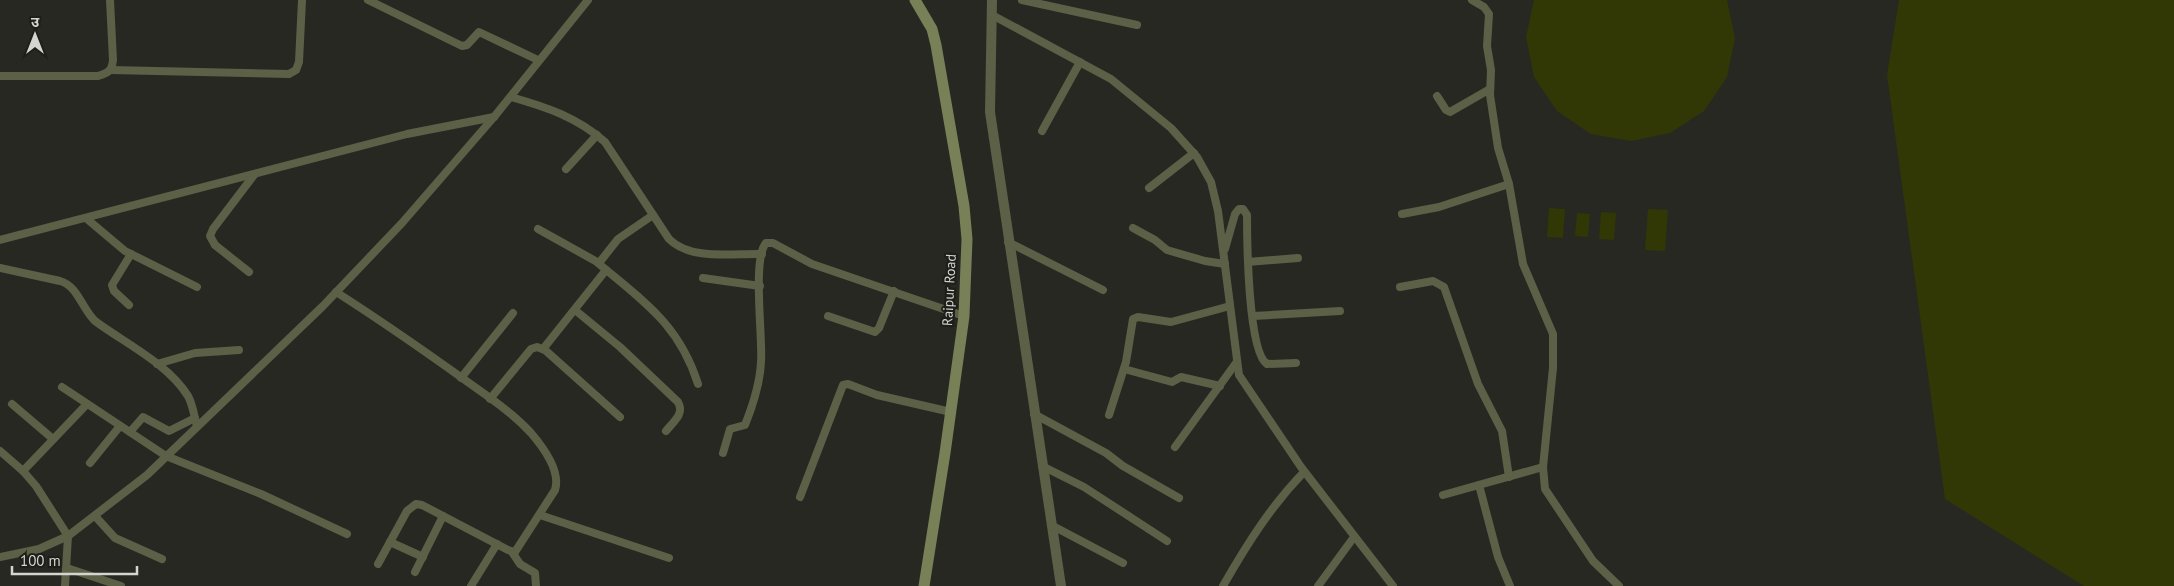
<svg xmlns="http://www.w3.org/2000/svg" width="2174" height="586" font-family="'PT Sans','Noto Sans Devanagari',sans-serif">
	<rect width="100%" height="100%" fill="#272822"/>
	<!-- green -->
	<g fill="#313806">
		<polygon points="1534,0 1727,0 1735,38 1727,77 1704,111 1670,133 1631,141 1591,134 1557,111 1534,77 1526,37"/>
		<polygon points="1899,0 2174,0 2174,586 2084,586 1945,499 1887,75"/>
		<polygon points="1549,208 1565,209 1563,238 1547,237"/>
		<polygon points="1648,209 1668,210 1665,251 1645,250"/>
		<polygon points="1601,212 1616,213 1614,240 1599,239"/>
		<polygon points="1577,213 1590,214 1588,237 1575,236"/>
	</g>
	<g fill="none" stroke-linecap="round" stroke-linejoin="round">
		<!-- minor -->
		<g stroke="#5b6047" stroke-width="8">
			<polyline points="368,0 462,46 467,45 479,32 538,60"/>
			<polyline points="1022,0 1137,25"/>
			<polyline points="1472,0 1484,7 1489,14 1487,46 1491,70 1490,95 1498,148 1509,184 1523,264 1553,334 1553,368 1543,467 1545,489 1593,561 1619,586"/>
			<polyline points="992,15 1111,79 1171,128 1197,157 1211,182 1218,211 1239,375 1301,467 1393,586"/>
			<polyline points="111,70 289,74 296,70 299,62 302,0"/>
			<path d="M0,76H98C108,73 112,71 113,60L110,0"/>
			<polyline points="1437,96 1446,110 1450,112 1490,89"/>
			<path d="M511,97C546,107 577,117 605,142L669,239C691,261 733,253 762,254"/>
			<polyline points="1042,131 1080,62"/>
			<polyline points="566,169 597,135"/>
			<polyline points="1149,188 1194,153"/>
			<polyline points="1402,214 1439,207 1509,184"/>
			<polyline points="87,219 125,251 197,287"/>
			<polyline points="1133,228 1155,240 1167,250 1205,261 1225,264"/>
			<polyline points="538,229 599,263 618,239 653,215"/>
			<polyline points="0,240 407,134 494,117"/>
			<polyline points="1008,242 1103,290"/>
			<path d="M1225,249L1235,214L1239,209H1243L1247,215C1247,240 1248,352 1267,364L1296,363"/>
			<polyline points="1248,262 1298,258"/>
			<path d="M598,263C644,302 679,324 698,384"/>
			<path d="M0,268L60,281C78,286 82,309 95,321C126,344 167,363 188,396C193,405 194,416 197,426"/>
			<polyline points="249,272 215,245 210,236 213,229 254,175"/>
			<polyline points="703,278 760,286"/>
			<polyline points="1400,287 1433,281 1444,287 1478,384 1502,431 1509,477"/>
			<path d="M336,292C380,320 423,350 465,380C487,396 512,412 531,433C543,447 561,471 555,490L515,552L508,550L422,505L416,504L407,511L378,564"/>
			<polyline points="129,305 114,291 112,285 131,254"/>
			<path d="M575,310L620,347L678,402C685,414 673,422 666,431"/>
			<polyline points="828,316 875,332 879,328 894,291"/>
			<polyline points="1253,316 1340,311"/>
			<polyline points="543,349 606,270"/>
			<polyline points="157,364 195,353 239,350"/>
			<polyline points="1124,369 1172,382 1181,377 1220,386"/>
			<polyline points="461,378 513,313"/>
			<polyline points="62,387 166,456 261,494 347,534"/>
			<polyline points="490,399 531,349 537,347 545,350 620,417"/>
			<polyline points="12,404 53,439"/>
			<polyline points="1034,414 1106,453 1123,466 1179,498"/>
			<polyline points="1109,415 1126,362 1133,319 1138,317 1171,322 1230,306"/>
			<polyline points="130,432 143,417 169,431 195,418"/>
			<polyline points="1175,447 1236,363"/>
			<polyline points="0,451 23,471 36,486 68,536 65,586"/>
			<path d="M723,453L730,429L745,425C753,405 760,384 761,362C763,337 752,259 766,243H773L812,264L964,316"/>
			<polyline points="90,463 120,426"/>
			<polyline points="1042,466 1084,487 1167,541"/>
			<polyline points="23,471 87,404"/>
			<polyline points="1479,485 1498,557 1510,586"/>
			<polyline points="1443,495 1543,467"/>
			<polyline points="800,497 843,385 848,384 877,395 951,412"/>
			<polyline points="540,515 669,558"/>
			<polyline points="95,516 115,538 162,559"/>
			<polyline points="1051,525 1123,563"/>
			<polyline points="390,542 423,557"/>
			<polyline points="512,552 520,564 535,573 536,586"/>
			<polyline points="0,557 39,549 68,536 147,475 323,306 402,223 494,117 588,0"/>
			<polyline points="67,568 121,586"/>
			<polyline points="415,572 443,516"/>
			<polyline points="471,586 497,544"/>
			<path d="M1223,586C1247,544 1271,506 1304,472"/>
			<polyline points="1318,586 1354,537"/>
		</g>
		<!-- tertiary -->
		<polyline stroke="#5b6047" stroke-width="10" points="992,0 990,112 1061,586"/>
		<!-- secondary -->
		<polyline stroke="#788057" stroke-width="11" points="915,0 932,29 936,45 964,206 967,239 964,316 945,453 924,586"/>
	</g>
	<g text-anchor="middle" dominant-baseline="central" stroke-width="4.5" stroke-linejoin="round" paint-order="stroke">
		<!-- street labels -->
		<g font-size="14" fill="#d4d5d1" stroke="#1e1f19">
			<text transform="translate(949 290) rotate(-87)">Raipur Road</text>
		</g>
	</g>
	<!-- north arrow -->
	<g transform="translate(35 35)" stroke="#1e1f19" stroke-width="4" paint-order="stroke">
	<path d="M0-4L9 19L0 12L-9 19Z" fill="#d4d5d1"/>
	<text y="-8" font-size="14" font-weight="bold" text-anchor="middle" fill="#d4d5d1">उ</text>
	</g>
	<!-- scale -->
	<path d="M12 566v8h125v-8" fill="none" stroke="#d4d5d1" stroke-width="2.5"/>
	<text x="20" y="566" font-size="15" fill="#d4d5d1" stroke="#1e1f19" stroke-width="4" paint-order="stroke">100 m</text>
</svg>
